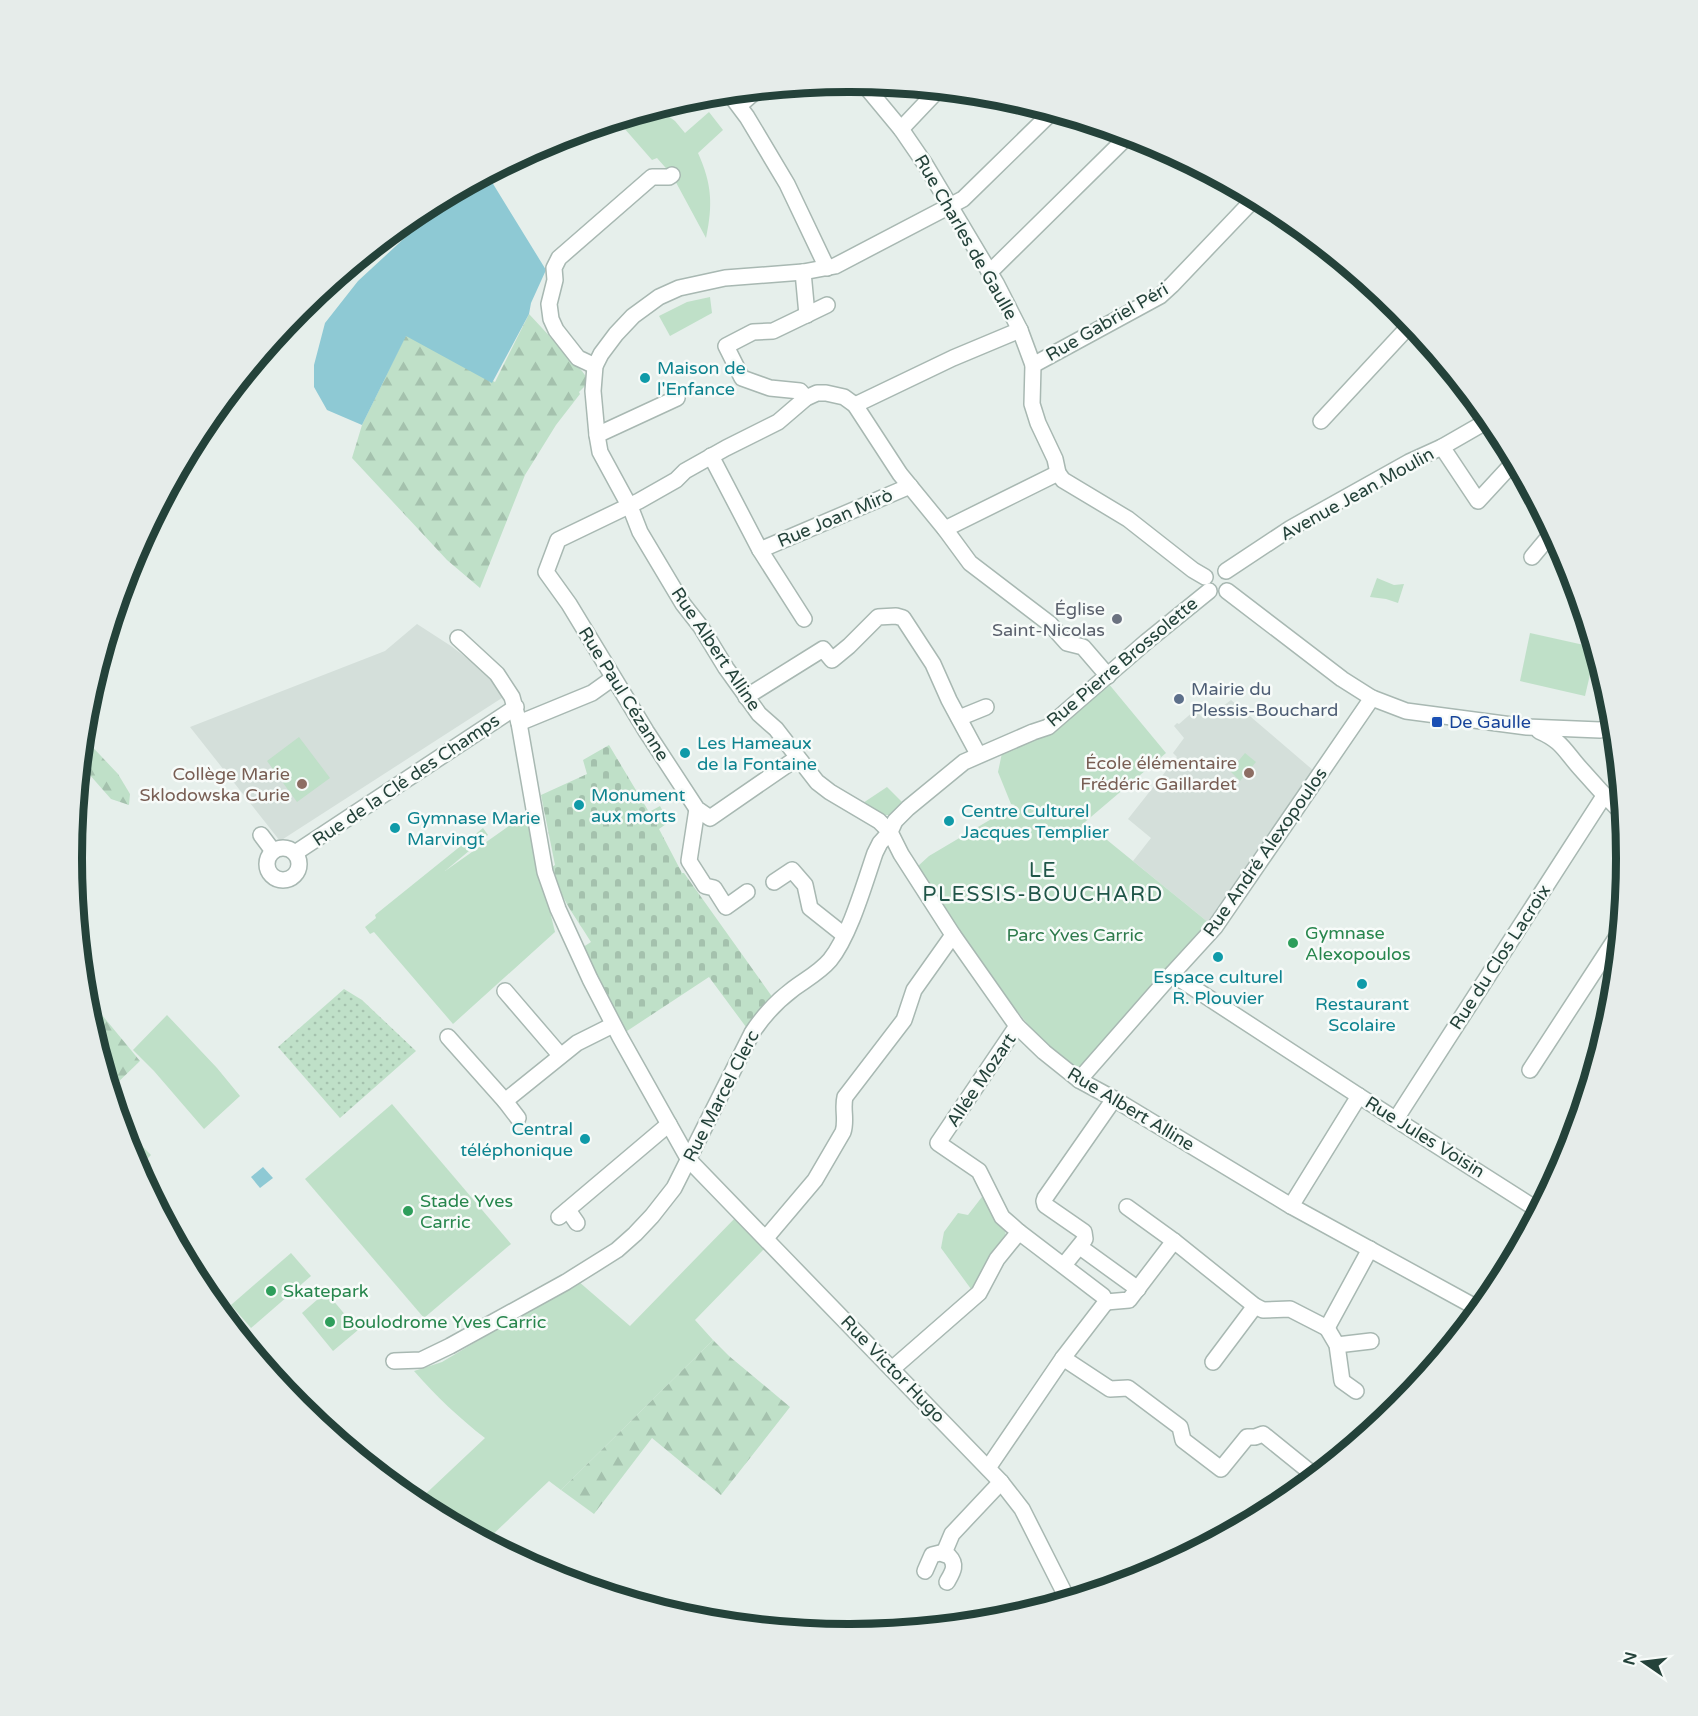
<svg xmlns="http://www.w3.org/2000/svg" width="1698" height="1716" font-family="'Varela Round',sans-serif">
	<defs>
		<pattern id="forest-firs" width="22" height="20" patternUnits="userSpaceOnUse" patternTransform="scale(1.5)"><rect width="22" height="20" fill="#bfe0c8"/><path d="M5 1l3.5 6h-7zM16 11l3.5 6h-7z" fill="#a4c1ad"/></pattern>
		<pattern id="cemetery-stones" width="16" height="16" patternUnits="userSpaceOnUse" patternTransform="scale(1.5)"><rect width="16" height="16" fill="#bfe0c8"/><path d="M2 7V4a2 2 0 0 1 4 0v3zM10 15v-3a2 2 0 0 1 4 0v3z" fill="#a4c1ad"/></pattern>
		<pattern id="garden-dots" width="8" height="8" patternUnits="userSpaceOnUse" patternTransform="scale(1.5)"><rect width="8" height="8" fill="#bfe0c8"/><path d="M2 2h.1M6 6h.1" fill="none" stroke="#a4c1ad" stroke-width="1.8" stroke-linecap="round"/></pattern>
	</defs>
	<rect width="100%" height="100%" fill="#e6efeb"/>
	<!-- built -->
	<g fill="#d4dfda">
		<polygon points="417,624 451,646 485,672 505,696 280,841 190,727 385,651"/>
		<polygon points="1231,700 1314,771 1209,923 1133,861 1151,838 1128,819 1177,757 1173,753 1184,738 1174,726 1177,723 1179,724 1195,710 1203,718 1210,712 1214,713"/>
	</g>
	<!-- green -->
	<g fill="#bfe0c8">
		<path d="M657,108L675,121L685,133L709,112L723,130L698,153C712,184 713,205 706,238L672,175L657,158L652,160L617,120Z"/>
		<polygon points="710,297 712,313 670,336 659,316 687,302"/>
		<polygon points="1377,578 1394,585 1404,584 1398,603 1386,599 1370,597"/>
		<polygon points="1530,633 1593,647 1595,653 1585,696 1520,681"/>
		<polygon points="1108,683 1166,753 1085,822 1209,923 1083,1066 1072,1067 1041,1041 954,932 917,867 929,856 1015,805 1011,804 998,772 1002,753"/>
		<polygon points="299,737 330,778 297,802 267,761"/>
		<polygon points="1245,753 1256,762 1240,781 1230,771"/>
		<polygon points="887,787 903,803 891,815 883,815 863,803"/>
		<polygon points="526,814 555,932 453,1024 374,932 370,934 365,927 376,918 375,915 483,828 488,835 445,871"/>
		<polygon points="167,1015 217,1068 240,1096 204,1129 154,1071 133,1050"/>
		<polygon points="392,1104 511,1244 424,1318 305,1179"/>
		<polygon points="122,1126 151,1155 146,1160 151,1164 141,1174 131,1155"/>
		<polygon points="985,1193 1005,1228 1006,1239 977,1285 971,1289 941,1248 944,1232 958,1213 968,1215"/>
		<path d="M737,1216L767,1246L695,1320L713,1340L561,1490L549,1481L486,1541L416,1503L485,1438C459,1418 436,1396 414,1371L442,1362L578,1281L630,1326Z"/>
		<polygon points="291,1253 311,1276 251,1328 231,1305"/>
		<polygon points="326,1292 358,1330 333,1351 302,1313"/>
	</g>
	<!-- forest -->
	<g fill="url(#forest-firs)">
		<polygon points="529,314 582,371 587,378 587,384 579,392 580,394 556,425 525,475 480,588 447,560 352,458 362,425 406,335 495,382"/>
		<polygon points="84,738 118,774 130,794 129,805 111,799 81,765"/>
		<polygon points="102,1015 140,1061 111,1089 92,1025"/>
		<polygon points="713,1340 729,1356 790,1407 721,1495 652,1438 594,1514 561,1490"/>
	</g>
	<!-- cemetery -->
	<path fill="url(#cemetery-stones)" d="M609,745L649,812L660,806L669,822L659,829L682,873H684L773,998L746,1027L709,977L624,1033L580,949L591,942C577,919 557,894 552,867L555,865L541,795L587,774L583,760Z"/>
	<!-- garden -->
	<polygon fill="url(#garden-dots)" points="344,989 362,1000 416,1051 340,1118 278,1047"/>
	<!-- water -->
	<g fill="#8ec9d4">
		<polygon points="487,174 546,270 531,303 529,314 492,383 406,336 362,425 327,410 314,387 314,365 325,323 358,281 410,233 425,214 427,207"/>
		<polygon points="263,1167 273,1178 260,1188 251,1177"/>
	</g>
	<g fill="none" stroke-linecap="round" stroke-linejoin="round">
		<!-- minor casing -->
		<g stroke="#a8b8b2" stroke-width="18">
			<g id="minor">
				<polyline points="862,82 901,129 925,164 996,283 1020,330 1033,365 1032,404 1038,423 1055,459 1058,473 1063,480 1128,519 1193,570 1205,577"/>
				<polyline points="729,93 747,117 787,184 827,268"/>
				<polyline points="740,105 757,90"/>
				<polyline points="1052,112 963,199 835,266 803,272 725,278 679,288 659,297 633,316 616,334 601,354 595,366 593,391 597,435 600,452 631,509 640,532 683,604 701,627 726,668 759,714 776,729 817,782 830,792 879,821 890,832 901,854 953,935 1017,1026 1044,1052 1079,1080 1114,1099 1291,1206 1479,1309"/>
				<polyline points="901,129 938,90"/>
				<polyline points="989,271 995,267 1129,135"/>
				<polyline points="803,272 807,315"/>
				<polyline points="1033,365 1160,296 1172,285 1255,198"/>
				<polyline points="595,366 578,358 556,330 551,319 549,304 555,280 554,268 559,258 652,177 669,177 672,175"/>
				<polyline points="806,398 800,391 770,388 742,378 726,346 753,332 773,331 827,305"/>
				<polyline points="855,405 953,358 1020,330"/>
				<polyline points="1321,421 1411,324"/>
				<polyline points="597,435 677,398"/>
				<polyline points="1442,447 1478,501 1514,462"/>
				<polyline points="711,456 760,550 804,619"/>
				<polyline points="945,529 1058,473"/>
				<polyline points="760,550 910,486"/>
				<polyline points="1532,557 1552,533"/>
				<polyline points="1226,571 1291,528 1409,462 1442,447 1489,420"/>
				<polyline points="1227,591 1342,679 1372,698 1406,711 1527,727 1600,730 1613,726"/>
				<polyline points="458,638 497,674 512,697 519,723 545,872 558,909 590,979 620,1037 689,1160 1001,1482 1022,1509 1068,1600"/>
				<polyline points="746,697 823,649 832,660 849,646 878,617 896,616 903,618 933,664 949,700 978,754"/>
				<polyline points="959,718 986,707"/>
				<polyline points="519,723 592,693 613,678"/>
				<path d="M1539,731C1562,741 1564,750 1580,768C1593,783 1607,798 1621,812"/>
				<polyline points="797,758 710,818 697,809 646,731 569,604 546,572 558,540 639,501 676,480 685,471 726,448 778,422 806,398 817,393 826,393 844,397 855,405 900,474 945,529 970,563 1050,624 1067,643 1083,647 1108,676"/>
				<polyline points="697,809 689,861 705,886 714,888 726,907 747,892"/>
				<polyline points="261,835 273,851"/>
				<circle cx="283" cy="864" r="16"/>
				<polyline points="295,853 516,707"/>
				<polyline points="774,882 792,870 805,885 810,908 844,935"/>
				<polyline points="1172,974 1359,1096"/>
				<polyline points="505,991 560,1055"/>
				<polyline points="448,1037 505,1101 577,1043 613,1025"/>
				<polyline points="1530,1070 1618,935"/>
				<polyline points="1079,1080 1172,974 1215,927 1372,698"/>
				<polyline points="505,1101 518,1118"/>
				<polyline points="1396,1119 1604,796"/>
				<polyline points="1291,1206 1359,1096 1538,1210"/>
				<polyline points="1127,1207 1174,1241"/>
				<polyline points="568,1210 577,1223"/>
				<polyline points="559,1217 669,1124"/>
				<path d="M766,1238L815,1180L843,1132C847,1120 842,1109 845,1097L904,1020L914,990L953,935"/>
				<polyline points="1080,1247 1138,1289"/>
				<polyline points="1064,1265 1085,1239 1084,1232 1045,1205 1044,1201 1045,1198 1114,1099"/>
				<polyline points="1106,1302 1129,1300 1174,1241 1255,1306 1263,1310 1290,1309 1327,1328 1370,1249"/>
				<polyline points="1327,1328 1337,1345 1342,1381 1356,1391"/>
				<polyline points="1337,1345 1371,1341"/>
				<polyline points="1063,1358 1110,1389 1128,1388 1180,1427 1183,1440 1221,1469 1247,1437 1255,1437 1263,1434 1315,1476"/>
				<path d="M394,1361L421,1360L450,1346L566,1282L617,1250L635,1234L652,1216L674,1188L752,1033C763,1016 777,1001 793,989C805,980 820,972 830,960C850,935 864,885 875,853L880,843L890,832L895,821L908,808L964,762L1033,732L1048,727L1146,642L1209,591"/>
				<polyline points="1213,1362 1255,1306"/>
				<polyline points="892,1369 979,1293 997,1259 1019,1232 1002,1217 979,1171 938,1143 1017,1026"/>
				<polyline points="988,1468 1063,1358 1106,1302 1103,1296 1019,1232"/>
				<polyline points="944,1553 952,1534 1001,1482"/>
				<path d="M925,1571L932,1555L940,1553L949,1556C958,1565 952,1573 947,1582"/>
			</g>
		</g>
		<!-- minor -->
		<use href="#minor" stroke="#fff" stroke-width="15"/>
	</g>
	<!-- markers -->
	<g fill="#0f9aa8" stroke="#f7fbf9" stroke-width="2">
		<circle cx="645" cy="378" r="6"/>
		<circle cx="685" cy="753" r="6"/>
		<circle cx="579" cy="805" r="6"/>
		<circle cx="949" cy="821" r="6"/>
		<circle cx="395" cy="828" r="6"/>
		<circle cx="1218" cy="957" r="6"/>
		<circle cx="1362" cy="984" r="6"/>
		<circle cx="585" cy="1139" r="6"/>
	</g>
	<circle fill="#6b7280" stroke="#f7fbf9" stroke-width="2" cx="1117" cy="619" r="6"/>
	<circle fill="#5c6f8a" stroke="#f7fbf9" stroke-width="2" cx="1179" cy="699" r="6"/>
	<rect fill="#1a4fb4" stroke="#f7fbf9" stroke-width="2" x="1431" y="716" width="12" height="12" rx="3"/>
	<g fill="#8d6e63" stroke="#f7fbf9" stroke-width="2">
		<circle cx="1249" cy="773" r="6"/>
		<circle cx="302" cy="784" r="6"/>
	</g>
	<g fill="#2e9e5b" stroke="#f7fbf9" stroke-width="2">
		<circle cx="1293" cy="943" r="6"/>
		<circle cx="408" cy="1211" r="6"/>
		<circle cx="271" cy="1291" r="6"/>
		<circle cx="330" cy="1322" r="6"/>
	</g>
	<g text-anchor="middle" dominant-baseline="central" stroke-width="5" stroke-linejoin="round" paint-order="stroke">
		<!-- street labels -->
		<g font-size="18" fill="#24423a" stroke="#f7fbf9">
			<text transform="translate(966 237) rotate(60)">Rue Charles de Gaulle</text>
			<text transform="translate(1107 322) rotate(-30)">Rue Gabriel Péri</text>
			<text transform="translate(1357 494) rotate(-29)">Avenue Jean Moulin</text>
			<text transform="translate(835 518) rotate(-23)">Rue Joan Mirò</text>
			<text transform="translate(716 649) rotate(56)">Rue Albert Alline</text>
			<text transform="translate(1122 662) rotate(-40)">Rue Pierre Brossolette</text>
			<text transform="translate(624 694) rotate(58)">Rue Paul Cézanne</text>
			<text transform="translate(406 780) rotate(-34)">Rue de la Clé des Champs</text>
			<text transform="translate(1265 852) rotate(-55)">Rue André Alexopoulos</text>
			<text transform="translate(1500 957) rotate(-57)">Rue du Clos Lacroix</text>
			<text transform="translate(981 1080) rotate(-56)">Allée Mozart</text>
			<text transform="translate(721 1096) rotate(-63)">Rue Marcel Clerc</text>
			<text transform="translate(1131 1109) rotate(31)">Rue Albert Alline</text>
			<text transform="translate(1425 1137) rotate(32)">Rue Jules Voisin</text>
			<text transform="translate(893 1369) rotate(46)">Rue Victor Hugo</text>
		</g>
		<!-- culture labels -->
		<g font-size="18" fill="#0d838f" stroke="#f7fbf9" text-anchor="start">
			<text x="657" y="368">Maison de<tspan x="657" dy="21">l'Enfance</tspan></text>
			<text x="697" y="743">Les Hameaux<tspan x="697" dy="21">de la Fontaine</tspan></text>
			<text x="591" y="795">Monument<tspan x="591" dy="21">aux morts</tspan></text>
			<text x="961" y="811">Centre Culturel<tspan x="961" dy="21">Jacques Templier</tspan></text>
			<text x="407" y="818">Gymnase Marie<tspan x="407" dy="21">Marvingt</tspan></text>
			<text x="1218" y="977" text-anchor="middle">Espace culturel<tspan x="1218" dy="21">R. Plouvier</tspan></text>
			<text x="1362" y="1004" text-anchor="middle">Restaurant<tspan x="1362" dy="21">Scolaire</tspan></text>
			<text x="573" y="1129" text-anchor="end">Central<tspan x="573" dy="21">téléphonique</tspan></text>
		</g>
		<!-- worship labels -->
		<g font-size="18" fill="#5b616d" stroke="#f7fbf9" text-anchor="end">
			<text x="1105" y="609">Église<tspan x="1105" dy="21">Saint-Nicolas</tspan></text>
		</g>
		<!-- service labels -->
		<g font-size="18" fill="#4e5e75" stroke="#f7fbf9" text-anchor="start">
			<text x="1191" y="689">Mairie du<tspan x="1191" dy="21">Plessis-Bouchard</tspan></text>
		</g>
		<!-- transit labels -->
		<g font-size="18" fill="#164399" stroke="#f7fbf9" text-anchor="start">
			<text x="1449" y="722">De Gaulle</text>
		</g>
		<!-- education labels -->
		<g font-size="18" fill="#785e54" stroke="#f7fbf9" text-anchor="end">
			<text x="1237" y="763">École élémentaire<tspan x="1237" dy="21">Frédéric Gaillardet</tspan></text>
			<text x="290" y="774">Collège Marie<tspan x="290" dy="21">Sklodowska Curie</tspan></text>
		</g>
		<!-- leisure labels -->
		<g font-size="18" fill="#27864d" stroke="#f7fbf9" text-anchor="start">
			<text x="1305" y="933">Gymnase<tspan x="1305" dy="21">Alexopoulos</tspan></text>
			<text x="420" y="1201">Stade Yves<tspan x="420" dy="21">Carric</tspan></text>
			<text x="283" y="1291">Skatepark</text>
			<text x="342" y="1322">Boulodrome Yves Carric</text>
		</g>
		<!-- park labels -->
		<g font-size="18" fill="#2d7a4b" stroke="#f7fbf9">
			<text x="1075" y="935">Parc Yves Carric</text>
		</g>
		<!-- quarter labels -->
		<g font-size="21" letter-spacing="1.5" fill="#1f5548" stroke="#f7fbf9">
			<text x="1043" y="870">LE<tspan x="1043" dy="24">PLESSIS-BOUCHARD</tspan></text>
		</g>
	</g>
	<!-- crop -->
	<path d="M0 0H1698V1716H0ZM848 92H850A766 766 0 0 1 1616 858V858A766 766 0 0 1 850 1624H848A766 766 0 0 1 82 858V858A766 766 0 0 1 848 92Z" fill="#e6ecea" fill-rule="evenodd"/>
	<path fill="none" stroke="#24423a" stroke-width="8" d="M848 92H850A766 766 0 0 1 1616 858V858A766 766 0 0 1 850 1624H848A766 766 0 0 1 82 858V858A766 766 0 0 1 848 92Z"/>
	<!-- north arrow -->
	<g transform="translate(1644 1662) rotate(284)" stroke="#f7fbf9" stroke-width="4.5" paint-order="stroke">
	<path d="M0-4.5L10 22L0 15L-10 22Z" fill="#24423a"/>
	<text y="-9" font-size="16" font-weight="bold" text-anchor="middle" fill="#24423a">N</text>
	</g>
</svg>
